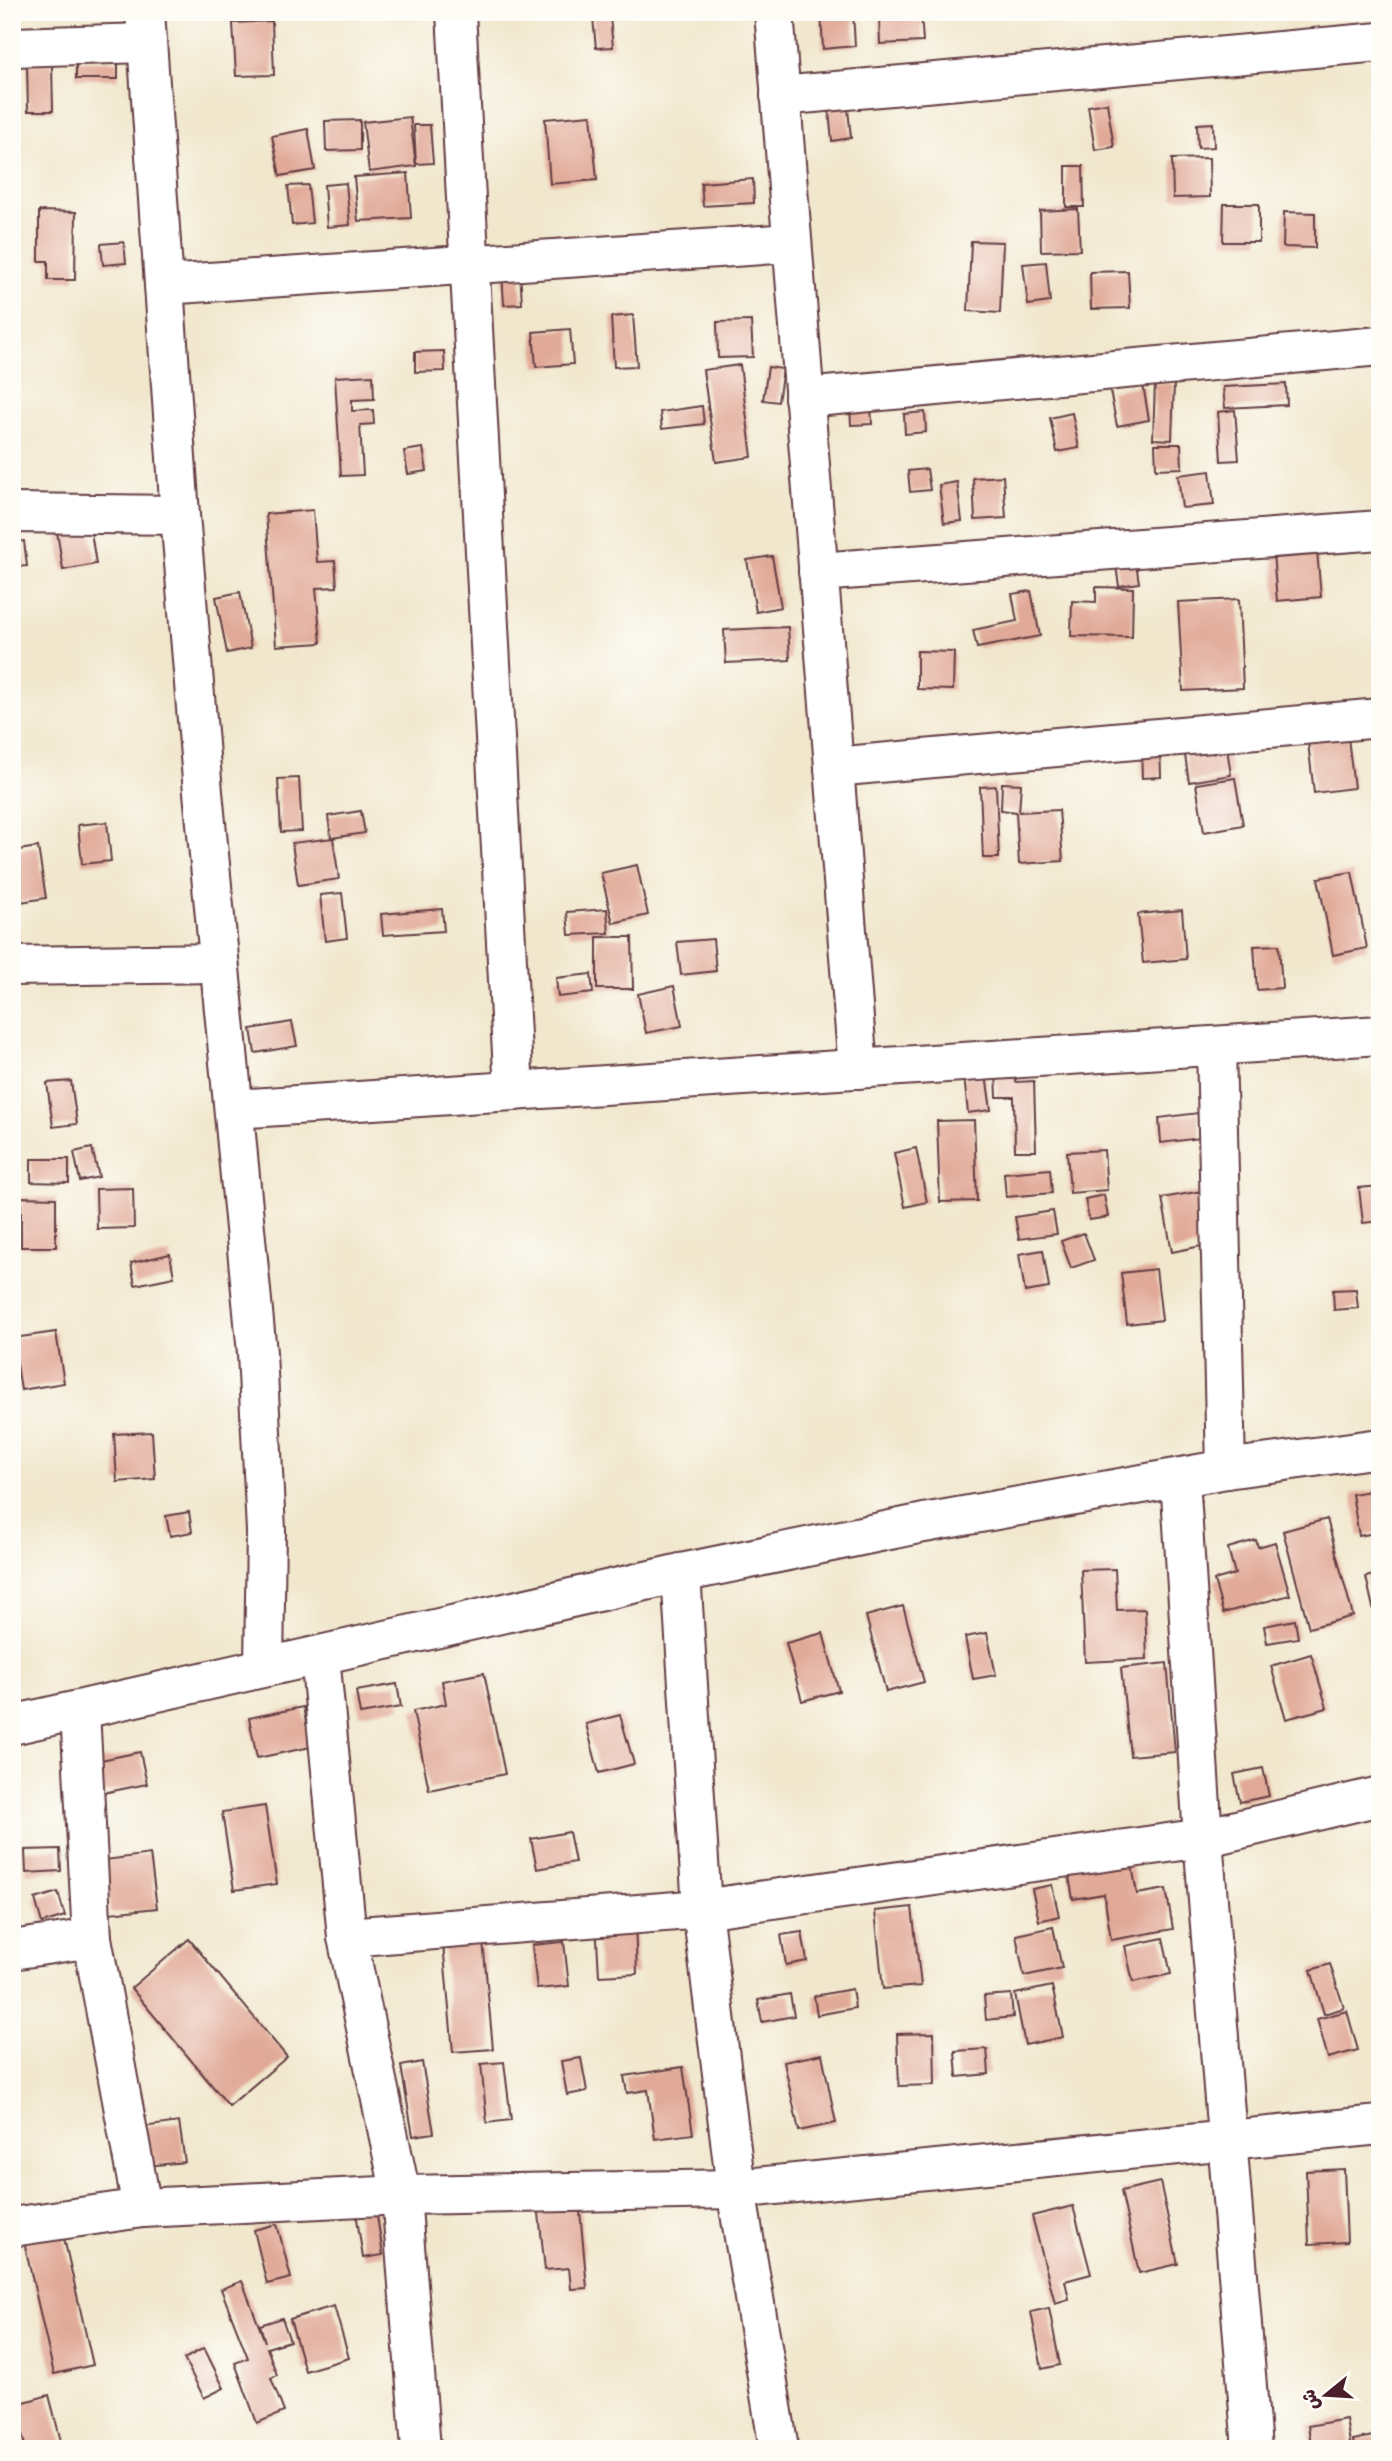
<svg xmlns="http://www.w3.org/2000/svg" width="1392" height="2461" font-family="Mynerve,'Playpen Sans Arabic',sans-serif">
	<rect width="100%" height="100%" fill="#fdfcf7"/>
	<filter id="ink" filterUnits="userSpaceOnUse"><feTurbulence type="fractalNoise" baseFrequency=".0143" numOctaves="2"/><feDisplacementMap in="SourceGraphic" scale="14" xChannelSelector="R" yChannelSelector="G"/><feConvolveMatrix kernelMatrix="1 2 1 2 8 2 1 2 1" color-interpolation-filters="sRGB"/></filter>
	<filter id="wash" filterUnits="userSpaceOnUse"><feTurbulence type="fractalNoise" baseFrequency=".00686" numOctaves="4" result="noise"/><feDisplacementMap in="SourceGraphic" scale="28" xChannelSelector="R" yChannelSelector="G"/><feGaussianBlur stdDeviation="1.57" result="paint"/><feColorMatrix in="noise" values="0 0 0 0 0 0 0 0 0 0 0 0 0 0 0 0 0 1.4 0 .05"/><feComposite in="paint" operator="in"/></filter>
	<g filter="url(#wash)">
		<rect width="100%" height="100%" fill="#f1e7cd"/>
		<g id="blocks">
			<!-- building -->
			<g fill="#e1a997">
				<polygon points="821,12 853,12 855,46 823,49"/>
				<polygon points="879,12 921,12 923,42 880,44"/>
				<polygon points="610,17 613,47 596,48 593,18"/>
				<polygon points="272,21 274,75 236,76 233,23"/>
				<rect x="76" y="61" width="42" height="18"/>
				<polygon points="27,64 52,64 53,111 28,111"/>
				<polygon points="847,99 851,138 832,141 828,101"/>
				<polygon points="1107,103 1114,147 1095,150 1088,106"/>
				<polygon points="591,115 597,180 550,184 545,119"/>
				<polygon points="410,117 416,166 369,172 363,122"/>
				<polygon points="360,120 360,150 326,151 325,121"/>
				<polygon points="1213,123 1214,147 1198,148 1197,124"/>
				<polygon points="414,125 430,125 433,163 416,164"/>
				<polygon points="308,129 315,170 280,176 272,136"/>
				<polygon points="1209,158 1210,197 1173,198 1172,159"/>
				<polygon points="1066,166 1083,166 1084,207 1066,207"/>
				<polygon points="408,173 411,218 358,221 354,177"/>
				<polygon points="753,179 754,203 703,206 701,183"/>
				<polygon points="346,183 350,225 327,227 324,185"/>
				<polygon points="308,185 312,223 292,225 288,186"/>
				<polygon points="1224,204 1259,204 1259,242 1223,242"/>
				<polygon points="1078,209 1080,250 1041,251 1040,211"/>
				<polygon points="39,211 76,212 75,280 48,280 48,261 39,261"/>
				<polygon points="1284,212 1315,213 1315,248 1283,247"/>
				<polygon points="971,241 1003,242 1000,313 968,311"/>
				<polygon points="124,242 126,263 103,265 101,244"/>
				<polygon points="1046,262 1050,302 1028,305 1023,264"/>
				<polygon points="520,270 522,304 504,305 502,271"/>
				<polygon points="1128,271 1130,308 1091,309 1090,272"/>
				<polygon points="633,315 637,366 614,367 611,317"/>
				<polygon points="751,321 753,357 718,358 717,322"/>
				<polygon points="570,329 573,364 536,367 533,332"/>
				<polygon points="444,351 445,371 415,372 415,352"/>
				<polygon points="740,365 752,457 716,462 703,370"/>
				<polygon points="768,367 783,369 778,402 763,400"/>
				<polygon points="373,375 374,399 352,400 352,411 373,410 374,424 360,425 363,475 341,476 335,377"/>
				<polygon points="1155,383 1174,384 1172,440 1153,439"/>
				<polygon points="1286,384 1287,405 1225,408 1223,387"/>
				<polygon points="1143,385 1149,420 1117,426 1110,391"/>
				<polygon points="871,404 872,424 851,425 850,405"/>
				<polygon points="702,406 704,424 662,429 660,412"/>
				<polygon points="1235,410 1239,460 1221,461 1218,412"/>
				<polygon points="925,412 926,432 905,434 904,414"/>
				<polygon points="1072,413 1079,448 1057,452 1050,418"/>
				<polygon points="1155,444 1181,444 1182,468 1156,469"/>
				<polygon points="423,448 427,471 408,474 404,451"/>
				<polygon points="927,469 930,490 910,492 908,471"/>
				<polygon points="1210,471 1214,505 1182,508 1178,475"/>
				<polygon points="1003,476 1006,518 975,520 973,478"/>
				<polygon points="957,482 962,521 944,523 939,485"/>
				<polygon points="313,510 317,562 335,561 337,587 316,588 321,643 276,646 266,514"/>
				<polygon points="89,519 96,564 63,570 56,525"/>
				<polygon points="24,541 27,566 12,567 12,542"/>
				<polygon points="1317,550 1321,597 1277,601 1273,553"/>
				<polygon points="772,556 781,607 756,612 747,560"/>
				<polygon points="1136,563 1139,583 1119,586 1116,566"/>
				<polygon points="1096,587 1133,588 1132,637 1071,636 1072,601 1096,602"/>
				<polygon points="1031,591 1040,636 977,648 973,630 1017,621 1012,594"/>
				<polygon points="240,592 251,648 227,653 216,597"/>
				<polygon points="1239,599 1243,688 1183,691 1178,602"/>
				<polygon points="788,627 790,660 726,663 724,630"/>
				<polygon points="917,651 954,652 953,690 917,689"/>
				<polygon points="1347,729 1354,788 1314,793 1307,734"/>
				<polygon points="1225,735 1231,775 1189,782 1183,742"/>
				<polygon points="1141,743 1160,743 1161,777 1142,778"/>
				<polygon points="299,778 302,831 281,832 278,779"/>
				<polygon points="1235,778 1243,825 1204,832 1196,784"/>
				<polygon points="1002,783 1021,784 1019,812 1059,810 1063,861 1019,864 1016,812 1001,810"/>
				<polygon points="996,786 999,858 983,858 980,787"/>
				<polygon points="361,811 365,833 331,838 328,816"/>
				<polygon points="107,822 111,861 82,864 78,825"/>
				<polygon points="333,838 339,879 298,885 292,843"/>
				<polygon points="38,847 46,898 14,903 12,851"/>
				<polygon points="637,865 648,915 613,923 601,873"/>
				<polygon points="1352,872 1367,948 1333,955 1318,878"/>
				<polygon points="342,893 347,938 325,941 320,895"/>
				<polygon points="442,909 444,931 383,935 381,914"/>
				<polygon points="607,909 609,933 569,935 567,912"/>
				<polygon points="1182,910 1186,959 1143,963 1138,914"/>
				<polygon points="597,937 632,937 633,989 597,989"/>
				<polygon points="713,939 716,971 681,975 677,942"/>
				<polygon points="1279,945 1282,988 1257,990 1254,946"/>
				<polygon points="591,974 593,993 558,997 556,978"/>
				<polygon points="674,986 682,1026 646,1033 638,994"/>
				<polygon points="292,1022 297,1046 255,1053 251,1029"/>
				<polygon points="996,1073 1015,1073 1016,1082 1034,1081 1036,1151 1015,1151 1014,1097 997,1097"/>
				<polygon points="986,1075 991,1110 968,1113 964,1077"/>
				<polygon points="71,1081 77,1124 53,1127 47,1083"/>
				<polygon points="1198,1113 1201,1138 1161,1143 1159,1118"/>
				<polygon points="974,1120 977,1201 940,1202 937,1121"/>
				<polygon points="92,1148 99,1177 80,1181 74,1152"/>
				<polygon points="916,1148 927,1202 905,1207 894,1153"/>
				<polygon points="1104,1150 1107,1190 1070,1193 1067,1152"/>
				<polygon points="31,1159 69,1159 69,1183 31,1182"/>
				<polygon points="1050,1169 1052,1193 1006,1197 1004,1173"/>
				<polygon points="1380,1186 1380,1221 1363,1223 1359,1188"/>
				<polygon points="133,1188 134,1228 97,1229 96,1189"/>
				<polygon points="1202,1191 1211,1244 1172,1252 1162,1198"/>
				<polygon points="1104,1195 1108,1217 1089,1220 1085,1199"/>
				<polygon points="21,1197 56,1198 56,1247 21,1247"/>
				<polygon points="1053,1211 1057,1234 1019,1239 1015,1217"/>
				<polygon points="1084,1233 1094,1260 1071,1268 1061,1241"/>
				<polygon points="1043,1250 1049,1288 1025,1292 1019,1254"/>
				<polygon points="170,1254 174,1277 135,1285 131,1263"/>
				<polygon points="1156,1269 1162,1320 1127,1324 1121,1273"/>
				<polygon points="1356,1289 1358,1308 1334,1310 1333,1290"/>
				<polygon points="56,1332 64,1383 21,1390 13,1338"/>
				<polygon points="152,1432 155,1479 117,1482 114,1434"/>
				<polygon points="1376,1490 1380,1532 1359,1536 1352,1494"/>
				<polygon points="189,1512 192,1532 170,1536 166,1516"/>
				<polygon points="1327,1519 1353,1616 1309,1628 1283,1531"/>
				<polygon points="1256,1540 1258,1547 1275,1542 1290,1595 1223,1613 1214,1580 1235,1574 1228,1548"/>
				<polygon points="1115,1569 1117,1610 1145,1609 1147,1659 1085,1662 1081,1570"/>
				<polygon points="1380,1573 1380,1611 1374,1612 1366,1577"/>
				<polygon points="903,1606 924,1682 886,1692 866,1616"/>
				<polygon points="1295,1620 1298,1638 1267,1643 1264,1626"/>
				<polygon points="823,1633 839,1691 802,1701 786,1643"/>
				<polygon points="987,1633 996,1675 973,1679 965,1637"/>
				<polygon points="1311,1654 1327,1708 1286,1719 1271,1666"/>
				<polygon points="1167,1663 1175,1752 1130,1756 1121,1668"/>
				<polygon points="484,1673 505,1774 429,1790 413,1711 446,1704 442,1681"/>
				<polygon points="397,1684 401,1707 360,1714 356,1691"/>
				<polygon points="303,1707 311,1747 257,1758 249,1718"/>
				<polygon points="620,1715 634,1764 599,1773 586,1724"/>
				<polygon points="140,1752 147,1784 98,1794 91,1762"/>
				<polygon points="1263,1768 1269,1796 1240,1802 1234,1774"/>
				<polygon points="265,1806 277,1884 234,1890 222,1812"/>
				<polygon points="569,1832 575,1862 537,1869 531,1839"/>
				<polygon points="60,1849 61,1871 26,1873 25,1850"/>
				<polygon points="150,1854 157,1908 110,1913 105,1860"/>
				<polygon points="1130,1854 1137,1894 1166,1889 1173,1929 1111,1940 1104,1894 1073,1899 1067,1865"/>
				<polygon points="1052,1885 1059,1916 1039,1921 1032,1889"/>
				<polygon points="58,1892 65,1916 42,1923 35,1899"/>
				<polygon points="912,1907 921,1986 883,1989 875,1911"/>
				<polygon points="635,1920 637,1974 599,1976 596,1922"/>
				<polygon points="1053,1927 1062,1968 1024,1976 1016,1935"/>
				<polygon points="802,1932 807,1961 786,1965 781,1935"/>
				<polygon points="1163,1938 1171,1974 1133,1982 1125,1946"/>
				<polygon points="189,1939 287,2057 229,2106 131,1988"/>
				<polygon points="483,1941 493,2049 453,2052 443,1944"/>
				<polygon points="564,1942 569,1986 537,1989 532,1945"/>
				<polygon points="1330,1964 1344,2008 1324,2014 1311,1970"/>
				<polygon points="1052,1986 1063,2037 1025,2045 1015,1994"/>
				<polygon points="852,1989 855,2008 817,2015 814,1996"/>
				<polygon points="790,1994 794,2016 762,2022 758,2000"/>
				<polygon points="1011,1994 1013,2017 986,2020 984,1996"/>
				<polygon points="1347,2011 1358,2050 1328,2058 1317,2019"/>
				<polygon points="934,2033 935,2085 899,2086 897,2034"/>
				<polygon points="987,2049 989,2074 957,2077 955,2051"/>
				<polygon points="822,2054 836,2123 799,2131 784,2062"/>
				<polygon points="581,2058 587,2091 567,2095 561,2061"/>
				<polygon points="422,2062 434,2133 413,2136 401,2066"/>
				<polygon points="504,2062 511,2120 487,2123 481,2064"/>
				<polygon points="683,2067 693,2134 655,2139 648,2090 627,2093 624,2076"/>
				<polygon points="179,2122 185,2162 147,2166 142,2127"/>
				<polygon points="1344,2169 1347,2242 1309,2244 1306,2171"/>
				<polygon points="1160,2182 1178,2264 1139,2273 1121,2191"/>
				<polygon points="579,2200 587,2288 571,2289 569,2268 545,2270 538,2204"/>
				<polygon points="1073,2206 1091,2274 1065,2281 1069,2299 1055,2303 1032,2216"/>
				<polygon points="376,2209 383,2255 363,2258 356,2212"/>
				<polygon points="277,2224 291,2278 267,2284 254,2230"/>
				<polygon points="63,2234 93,2365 54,2374 24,2242"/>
				<polygon points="242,2281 265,2342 260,2325 282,2318 290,2341 267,2348 277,2375 271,2378 284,2412 257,2423 235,2363 248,2358 221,2289"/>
				<polygon points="334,2306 349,2358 305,2371 290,2319"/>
				<polygon points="1049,2308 1060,2365 1042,2369 1031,2312"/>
				<polygon points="204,2348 224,2388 204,2398 184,2359"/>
				<polygon points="49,2395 63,2449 26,2449 14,2405"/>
				<polygon points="1346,2419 1351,2449 1312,2449 1308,2426"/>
				<polygon points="1378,2435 1380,2449 1354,2449 1353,2440"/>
			</g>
		</g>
	</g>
	<g filter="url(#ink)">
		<use href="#blocks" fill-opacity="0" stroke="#633d43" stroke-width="2"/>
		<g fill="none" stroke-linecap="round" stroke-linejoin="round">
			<!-- street casing -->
			<g stroke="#633d43" stroke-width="42">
				<g id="street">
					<polyline points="145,12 180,515 203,792 257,1353 266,1531 264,1667"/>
					<polyline points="456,12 514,1091"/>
					<polyline points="774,12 858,1069"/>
					<polyline points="12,47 147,43"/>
					<polyline points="780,96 1380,42"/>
					<polyline points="164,285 792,243"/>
					<polyline points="804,398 1380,346"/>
					<polyline points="12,513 180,515"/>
					<polyline points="818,572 1380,530"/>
					<polyline points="834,767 1380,718"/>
					<polyline points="12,966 219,963"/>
					<polyline points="1216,1046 1226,1469"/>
					<polyline points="234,1109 1380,1035"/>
					<polyline points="1180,1478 1203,1838 1252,2449"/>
					<polyline points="681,1573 702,1909 736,2189 779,2449"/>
					<polyline points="320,1656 347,1937 401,2195 421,2449"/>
					<polyline points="80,1711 92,1938 142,2208"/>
					<polyline points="12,1725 681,1573 924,1523 1226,1469 1380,1448"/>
					<polyline points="347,1937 702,1909 1203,1838 1380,1796"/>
					<polyline points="12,1950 92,1938"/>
					<polyline points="12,2227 142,2208 401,2195 736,2189 1380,2125"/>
				</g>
			</g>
			<!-- street -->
			<use href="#street" stroke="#fff" stroke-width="38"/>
		</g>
	</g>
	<!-- margin -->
	<rect width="1392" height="2461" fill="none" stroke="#fdfcf7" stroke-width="42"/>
	<!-- north arrow -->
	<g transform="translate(1326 2395) rotate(252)" stroke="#fdfcf7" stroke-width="5" paint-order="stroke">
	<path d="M0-5L12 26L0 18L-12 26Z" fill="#4a1f2b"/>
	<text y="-10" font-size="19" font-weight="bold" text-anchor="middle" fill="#4a1f2b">ش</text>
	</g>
</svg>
